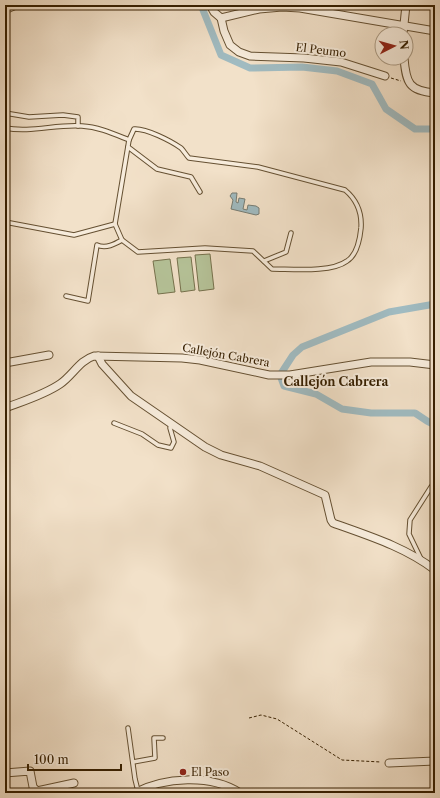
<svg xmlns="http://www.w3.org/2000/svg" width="440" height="798" font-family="'Libre Caslon Text',serif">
	<rect width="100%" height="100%" fill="#f2e1c9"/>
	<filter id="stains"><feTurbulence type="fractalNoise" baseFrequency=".005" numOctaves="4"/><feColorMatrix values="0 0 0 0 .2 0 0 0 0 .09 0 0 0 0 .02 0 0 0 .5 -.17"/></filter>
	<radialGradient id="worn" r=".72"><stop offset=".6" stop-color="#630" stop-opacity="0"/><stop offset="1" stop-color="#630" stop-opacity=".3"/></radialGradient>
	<!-- green -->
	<g fill="#b6c49a" stroke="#76724d">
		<polygon points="210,254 214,289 199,291 195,255"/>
		<polygon points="191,257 195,290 181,292 177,258"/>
		<polygon points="170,259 175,292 158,294 153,261"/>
		<polygon points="5,717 8,717 9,766 5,766"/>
	</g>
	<!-- water -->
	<polygon fill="#a0bbc1" stroke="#767d74" points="232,193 237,193 236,202 238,203 239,198 245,199 243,209 247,210 248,205 256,206 259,208 259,214 256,215 231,209 233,200 230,196"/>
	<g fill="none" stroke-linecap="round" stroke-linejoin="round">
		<!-- canal -->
		<g stroke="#a0bbc1" stroke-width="7">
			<polyline points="201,5 221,55 250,68 302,67 337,71 372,84 386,109 415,129 433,129 435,127"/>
			<polyline points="435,304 389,312 302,347 293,355 280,375 284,386 316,394 342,409 371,413 415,413 427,421 435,425"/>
		</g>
		<!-- lane casing -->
		<g stroke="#655032" stroke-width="5.5">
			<g id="lane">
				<polyline points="5,113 29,117 63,115 78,117 78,126"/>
				<path d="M5,128C31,133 56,124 82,126C99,127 114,134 129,140L134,129C146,128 171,141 181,148C184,151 186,155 189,158L258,167L345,190C357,200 362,213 361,228C360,238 357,255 347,261C331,273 292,269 272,269L253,251L205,248L138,252L122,240"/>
				<polyline points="128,147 157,169 191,177 200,192"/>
				<polyline points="5,222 74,235 115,224"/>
				<polyline points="264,261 286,252 291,233"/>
				<path d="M66,296L88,301L97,245C106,249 115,244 122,240L115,224L129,140"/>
				<polyline points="114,423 142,434 158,445 171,448 174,442 170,428 171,424"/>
				<polyline points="421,559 409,534 410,520 431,487"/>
				<polyline points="128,728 135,779 138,791"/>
				<polyline points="133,762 155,758 154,738 163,738"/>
			</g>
		</g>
		<!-- street casing -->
		<g stroke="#655032" stroke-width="9">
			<g id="street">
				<polyline points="210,5 214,12 221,18 259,9 282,7 300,8 435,31"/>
				<polyline points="5,10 16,5"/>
				<polyline points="221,18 224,31 230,45 239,52 250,56 304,58 341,62 385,76"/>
				<polyline points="403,34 406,5"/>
				<path d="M404,58C406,83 409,91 435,93"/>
				<path d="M98,356L102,364L131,396L205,447L221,455L260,466L325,495L331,520L333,523C369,536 405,547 435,570"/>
				<polyline points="5,363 49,355"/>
				<path d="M5,408C23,401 44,395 60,384C72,376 80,360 94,356L182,358L200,360L269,375H290L371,362H410L435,365"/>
				<polyline points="389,763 435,761"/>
				<polyline points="5,773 30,771 33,787 37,791 74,783"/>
				<path d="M134,793C164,777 211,774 240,793"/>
			</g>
		</g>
		<!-- path -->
		<g stroke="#361f00" stroke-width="1" stroke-dasharray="3 2" stroke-linecap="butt">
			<polyline points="391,78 401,81"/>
			<polyline points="249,718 261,715 277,719 342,760 381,762"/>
		</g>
		<!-- lane -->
		<use href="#lane" stroke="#f7ecdc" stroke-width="3.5"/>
		<!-- street -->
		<use href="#street" stroke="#f7ecdc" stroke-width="7"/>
	</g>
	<!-- markers -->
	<circle fill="#8f2418" stroke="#f7ecdc" stroke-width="1.5" cx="183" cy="772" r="4"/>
	<g text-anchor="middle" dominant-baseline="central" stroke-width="4" stroke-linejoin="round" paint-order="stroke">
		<!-- street labels -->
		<g font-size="11" fill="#361f00" stroke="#f7ecdc">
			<text transform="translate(321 50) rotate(7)">El Peumo</text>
			<text transform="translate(226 355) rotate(10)">Callejón Cabrera</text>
		</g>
		<!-- poi labels -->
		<g font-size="11" fill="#361f00" stroke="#f7ecdc" text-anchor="start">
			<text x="191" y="772">El Paso</text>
		</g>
		<!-- neighbourhood labels -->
		<g font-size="12" font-weight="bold" fill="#361f00" stroke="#f7ecdc">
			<text x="336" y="381">Callejón Cabrera</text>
		</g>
	</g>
	<!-- margin -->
	<rect width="440" height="798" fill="none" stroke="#f2e1c9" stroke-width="20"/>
	<rect x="6" y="6" width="428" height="786" fill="none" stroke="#361f00" stroke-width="2"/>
	<rect x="10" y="10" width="420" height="778" fill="none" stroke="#361f00"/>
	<!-- north arrow -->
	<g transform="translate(394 46) rotate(84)"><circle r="19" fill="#f7ecdc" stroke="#aa9a84"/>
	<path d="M0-3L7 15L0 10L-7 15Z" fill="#8f2418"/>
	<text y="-6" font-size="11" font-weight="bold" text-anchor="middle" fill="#361f00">N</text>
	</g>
	<!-- scale -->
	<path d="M28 764v6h93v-6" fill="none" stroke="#361f00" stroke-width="2"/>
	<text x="34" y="764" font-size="12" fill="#361f00" stroke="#f7ecdc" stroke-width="3" paint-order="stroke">100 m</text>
	<rect width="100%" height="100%" filter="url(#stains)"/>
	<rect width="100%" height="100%" fill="url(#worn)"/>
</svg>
